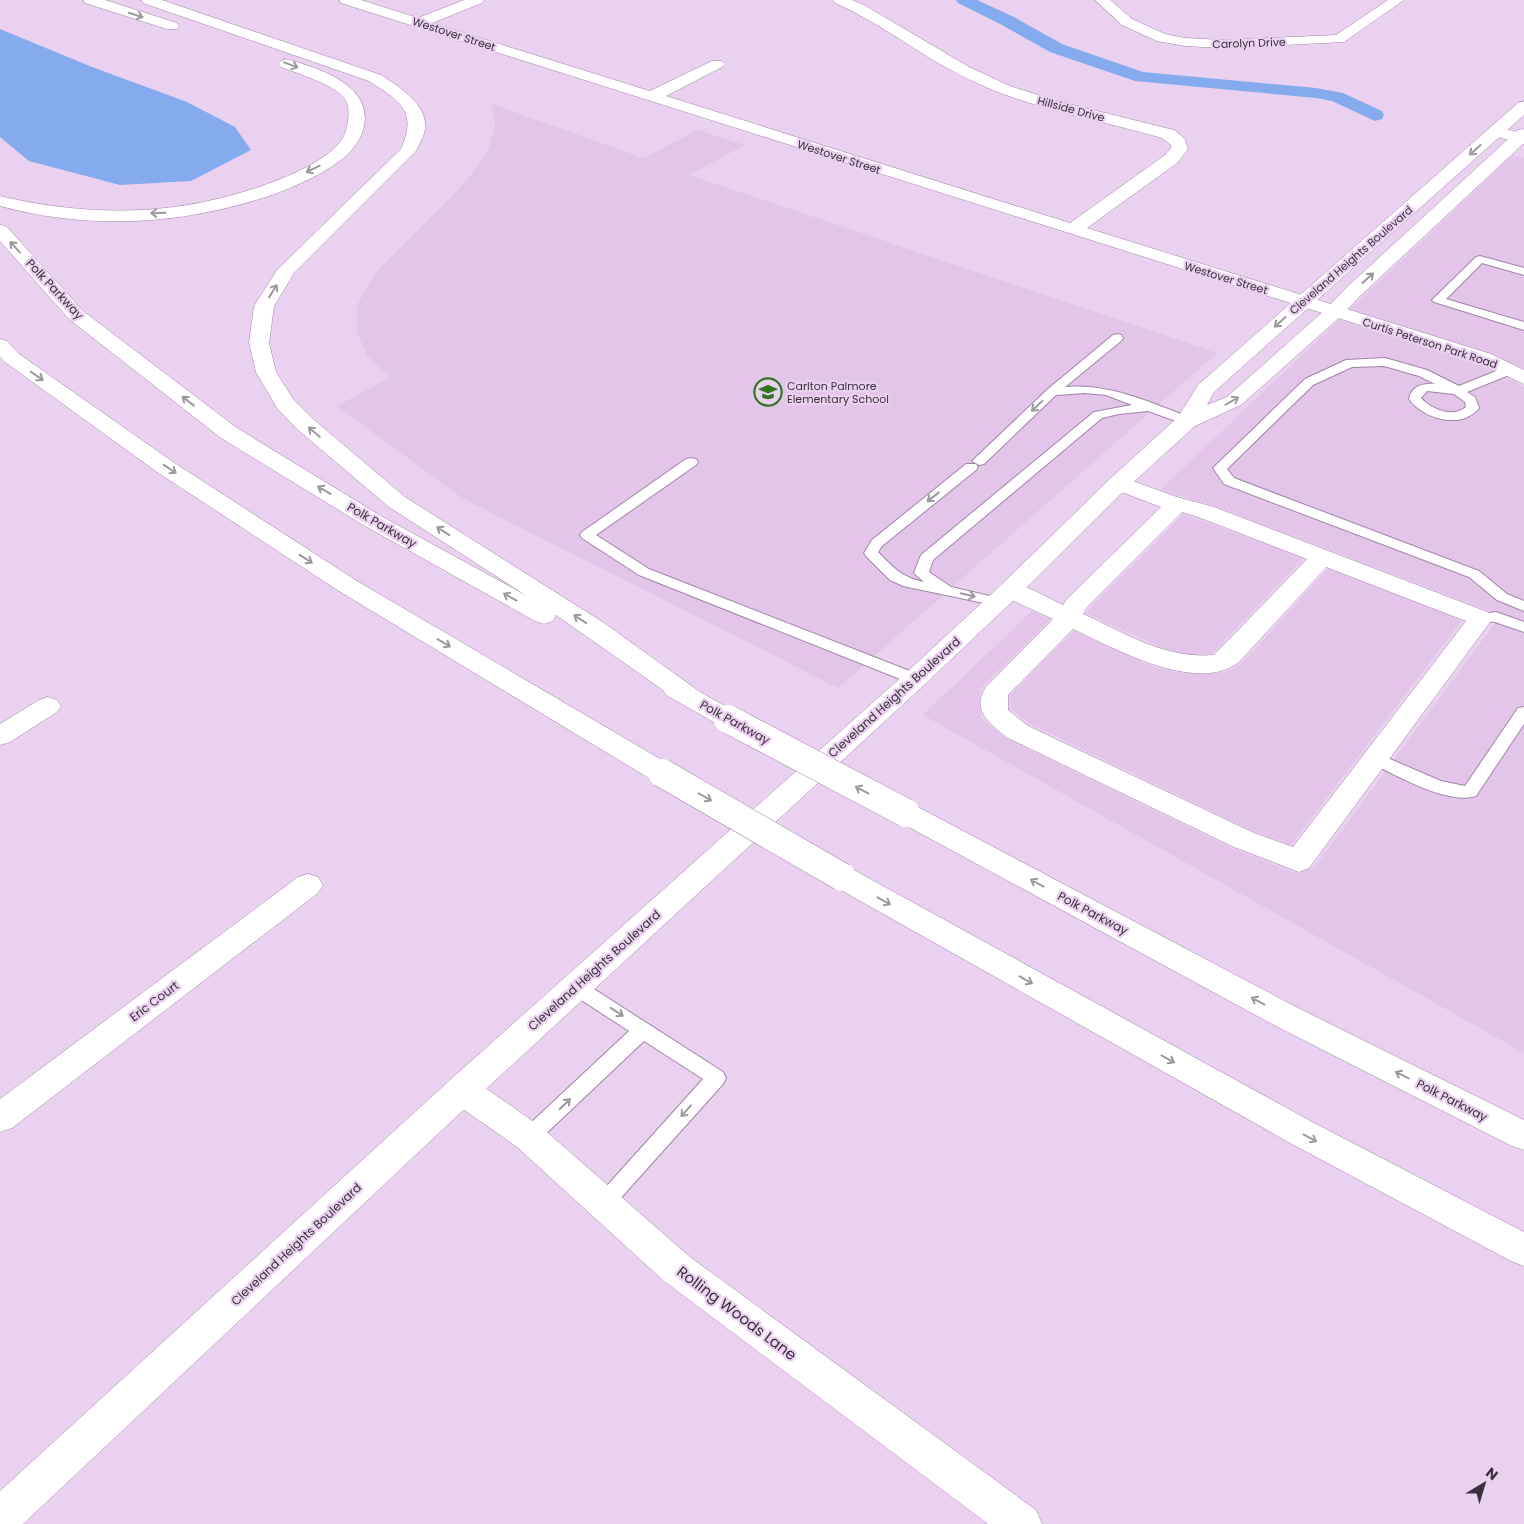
<svg xmlns="http://www.w3.org/2000/svg" width="1524" height="1524" font-family="Poppins,sans-serif">
	<rect width="100%" height="100%" fill="#ebd1f0"/>
	<!-- built -->
	<g fill="#e3c5ea">
		<polygon points="492,104 643,158 698,130 745,145 689,175 1217,353 838,688 462,498 337,406 390,377 367,355 357,333 357,305 374,275 467,180 488,150 495,127"/>
		<polygon points="1513,155 1524,158 1524,370 1491,354 1349,310"/>
		<polygon points="1339,320 1479,363 1516,382 1524,388 1524,1053 923,715 1032,611 1050,620 982,687 980,693 980,713 983,720 1009,740 1236,850 1293,872 1314,868 1495,623 1487,610 1212,505 1160,490"/>
		<polygon points="1183,514 1304,558 1212,654 1188,655 1165,649 1087,614 1089,609"/>
		<polygon points="1329,567 1462,620 1291,845 1251,830 1028,723 1011,709 1010,695 1074,631 1154,667 1188,674 1225,672 1233,669 1243,662"/>
	</g>
	<!-- water -->
	<polygon fill="#83abee" points="0,29 92,67 187,102 235,127 251,150 191,181 120,185 29,161 0,137"/>
	<g fill="none" stroke-linecap="round" stroke-linejoin="round">
		<!-- canal -->
		<polygon fill="#83abee" fill-rule="evenodd" points="956,0 977,0 1014,17 1062,44 1143,72 1316,88 1343,93 1382,111 1384,115 1382,119 1375,121 1332,101 1316,98 1135,81 1050,52 1002,25 958,3"/>
		<!-- lane casing -->
		<g stroke="#9e86a3" stroke-width="2">
			<g id="lane">
				<polygon points="1480,256 1524,268 1524,275 1482,263 1446,299 1524,322 1524,330 1434,302 1432,300 1476,257"/>
				<path d="M1117,334L1121,335L1123,338L1121,341L1065,387C1111,383 1150,403 1192,418L1193,421L1187,425L1148,411L1119,414L1102,418L933,560L929,572L951,587L1003,599L1005,602L1003,605L998,606L903,586L890,580L866,556L864,553L872,540L966,464H976L978,467L976,470L882,546L878,552C894,568 901,577 924,582L914,573L921,555L1094,412L1132,405L1106,395L1085,393L1056,395L984,464L979,465L972,461L1048,389L1113,335Z"/>
				<path d="M1385,358L1427,370L1459,386L1506,367H1514L1516,370L1514,373L1467,392L1475,397L1479,408C1462,430 1423,419 1409,399C1411,386 1423,383 1435,384L1419,376L1384,366L1352,367L1313,385L1227,469L1234,478L1479,571L1507,594L1524,601V611L1497,600L1469,577L1224,484L1213,468L1305,379L1346,360ZM1427,391L1454,394L1465,402L1466,407C1453,418 1432,410 1421,398Z"/>
				<polygon points="691,458 696,459 698,462 696,465 596,535 649,569 920,675 923,679 920,683 910,683 639,575 582,538 580,535 582,532 686,459"/>
				<polygon points="1496,612 1524,622 1524,632 1495,622 1476,621 1474,618 1476,615"/>
				<path d="M1524,707V724L1476,796C1446,805 1397,775 1370,763L1368,759L1370,755L1376,753L1441,781L1465,786L1518,708Z"/>
				<polygon points="576,980 583,982 723,1072 726,1078 723,1084 610,1210 603,1213 596,1210 593,1204 596,1198 703,1079 644,1041 536,1143 529,1145 522,1143 519,1137 522,1131 629,1031 569,992 567,987 569,982"/>
			</g>
		</g>
		<!-- street casing -->
		<g stroke="#9e86a3" stroke-width="1">
			<g id="street">
				<path d="M339,0H361L418,18L464,0H484L482,3L432,23L650,91L712,61H722L725,64L722,67L666,96L1070,223L1165,155L1171,148V145L1162,138C1101,120 1035,110 977,83C927,61 885,25 835,3L833,0H852L864,5L969,67L1010,86L1057,101L1174,130L1185,139L1188,149L1177,163L1087,228L1491,354L1524,370V384L1477,362L341,3Z"/>
				<polygon points="1095,0 1110,0 1132,19 1165,34 1185,38 1223,40 1336,35 1388,0 1404,0 1344,42 1223,48 1185,46 1157,41 1122,25"/>
				<polygon points="1496,126 1524,134 1524,144 1490,135 1488,131 1490,127"/>
				<path d="M1119,476L1177,497L1214,507L1490,613L1493,618L1309,868L1299,872L1234,847L1008,738C992,725 970,711 986,687L1053,619L1001,595L998,590L1001,585C1021,580 1045,597 1063,605L1067,599L1161,507L1111,488L1108,483L1111,478ZM1182,512L1198,517L1307,559L1214,655C1165,659 1127,634 1083,614L1087,607ZM1326,567L1466,621L1293,847L1254,833L1028,726L1008,710V695L1073,629C1114,648 1197,695 1239,662Z"/>
				<polygon points="48,697 57,700 61,706 57,712 10,742 0,745 0,724 39,700"/>
				<polygon points="308,874 318,877 323,885 318,893 12,1128 0,1132 0,1099 298,877"/>
				<polygon points="462,1076 474,1080 541,1127 690,1257 1036,1510 1042,1524 988,1524 664,1281 517,1147 450,1100 445,1090 450,1080"/>
			</g>
		</g>
		<!-- secondary casing -->
		<g stroke="#9e86a3" stroke-width="1">
			<polygon id="secondary" points="1524,101 1524,115 1214,392 1207,405 1227,397 1327,308 1346,288 1518,130 1524,129 1524,143 1360,296 1341,316 1241,405 1195,426 1127,488 1019,595 924,685 474,1100 23,1524 0,1524 0,1491 450,1080 906,673 1001,585 1111,478 1178,417 1198,385 1518,103"/>
		</g>
		<!-- highway casing -->
		<g stroke="#9e86a3" stroke-width="1">
			<g id="highway">
				<polygon points="83,0 105,0 177,23 179,26 177,29 167,29 85,3"/>
				<path d="M141,0H162L381,75C398,86 428,104 425,129C424,137 419,144 416,151L294,273L274,306L269,343L276,372L293,399L313,419L405,497L604,623L700,692L737,713L741,719L737,725L728,728L719,725L666,695L663,690L556,615L553,621L544,624L535,621L365,526L221,438L69,319L0,241V225L6,226L83,311L237,428L381,516L527,596L389,507L297,429L277,408L256,372L249,343L254,306L277,270L401,149C418,111 400,101 369,81L143,3Z"/>
				<path d="M286,59C319,68 376,86 363,130C359,142 351,152 341,160C303,188 250,204 203,213C136,226 66,224 0,206V196C59,210 120,215 181,206C223,200 313,176 340,142C345,136 347,128 348,121C349,114 349,105 345,99C335,85 297,73 281,67L278,64L281,61Z"/>
				<polygon points="0,339 7,341 19,354 173,462 357,581 672,766 676,773 672,780 662,783 652,780 339,591 157,472 5,362 0,357"/>
				<polygon points="906,803 916,806 1294,1006 1524,1120 1524,1150 1512,1146 1272,1024 896,820 892,813 896,806"/>
				<polygon points="842,866 852,869 1314,1123 1524,1232 1524,1266 1511,1261 1290,1143 832,885 827,877 832,869"/>
			</g>
		</g>
		<!-- lane -->
		<use href="#lane" fill="#fff" fill-rule="evenodd"/>
		<!-- street -->
		<use href="#street" fill="#fff" fill-rule="evenodd"/>
		<!-- secondary -->
		<use href="#secondary" fill="#fff" fill-rule="evenodd"/>
		<!-- highway -->
		<use href="#highway" fill="#fff" fill-rule="evenodd"/>
		<!-- highway-bridge casing -->
		<g stroke="#9e86a3" stroke-width="29" stroke-linecap="butt">
			<g id="highway-bridge">
				<polyline points="728,719 906,813"/>
				<polyline points="662,773 842,877"/>
			</g>
		</g>
		<!-- highway-bridge -->
		<use href="#highway-bridge" stroke="#fff" stroke-width="28"/>
	</g>
	<!-- one-way arrows -->
	<defs><path id="oneway-shaft" d="M-6 0H5M1.5-3L5.5 0L1.5 3" fill="none" stroke-width="1.6" stroke-linecap="round" stroke-linejoin="round" transform="scale(1.25)"/></defs>
	<g stroke="#9c989e">
		<use href="#oneway-shaft" transform="translate(136 15) rotate(18)"/>
		<use href="#oneway-shaft" transform="translate(291 65) rotate(20)"/>
		<use href="#oneway-shaft" transform="translate(1475 150) rotate(138)"/>
		<use href="#oneway-shaft" transform="translate(313 169) rotate(154)"/>
		<use href="#oneway-shaft" transform="translate(158 213) rotate(178)"/>
		<use href="#oneway-shaft" transform="translate(15 247) rotate(-132)"/>
		<use href="#oneway-shaft" transform="translate(1368 278) rotate(-42)"/>
		<use href="#oneway-shaft" transform="translate(273 291) rotate(-58)"/>
		<use href="#oneway-shaft" transform="translate(1280 322) rotate(138)"/>
		<use href="#oneway-shaft" transform="translate(37 376) rotate(35)"/>
		<use href="#oneway-shaft" transform="translate(188 401) rotate(-142)"/>
		<use href="#oneway-shaft" transform="translate(1232 401) rotate(-30)"/>
		<use href="#oneway-shaft" transform="translate(1037 406) rotate(137)"/>
		<use href="#oneway-shaft" transform="translate(314 432) rotate(-140)"/>
		<use href="#oneway-shaft" transform="translate(170 469) rotate(34)"/>
		<use href="#oneway-shaft" transform="translate(324 490) rotate(-149)"/>
		<use href="#oneway-shaft" transform="translate(933 497) rotate(142)"/>
		<use href="#oneway-shaft" transform="translate(443 531) rotate(-147)"/>
		<use href="#oneway-shaft" transform="translate(306 559) rotate(33)"/>
		<use href="#oneway-shaft" transform="translate(968 595) rotate(13)"/>
		<use href="#oneway-shaft" transform="translate(510 597) rotate(-151)"/>
		<use href="#oneway-shaft" transform="translate(580 619) rotate(-147)"/>
		<use href="#oneway-shaft" transform="translate(444 643) rotate(31)"/>
		<use href="#oneway-shaft" transform="translate(862 790) rotate(-152)"/>
		<use href="#oneway-shaft" transform="translate(705 797) rotate(30)"/>
		<use href="#oneway-shaft" transform="translate(1037 883) rotate(-152)"/>
		<use href="#oneway-shaft" transform="translate(884 901) rotate(29)"/>
		<use href="#oneway-shaft" transform="translate(1026 980) rotate(29)"/>
		<use href="#oneway-shaft" transform="translate(1258 1001) rotate(-152)"/>
		<use href="#oneway-shaft" transform="translate(617 1012) rotate(33)"/>
		<use href="#oneway-shaft" transform="translate(1168 1059) rotate(29)"/>
		<use href="#oneway-shaft" transform="translate(1402 1075) rotate(-153)"/>
		<use href="#oneway-shaft" transform="translate(565 1104) rotate(-44)"/>
		<use href="#oneway-shaft" transform="translate(686 1111) rotate(132)"/>
		<use href="#oneway-shaft" transform="translate(1310 1138) rotate(28)"/>
	</g>
	<!-- icons -->
	<defs>
		<g id="school-ring" transform="scale(1.4375)"><circle r="9.5" fill="#ebd1f0" stroke="#2e771b" stroke-width="1.5"/><path d="M0-5L7-2L0 1L-7-2ZM-4 1L0 2.5L4 1V4Q0 6-4 4Z" fill="#2e771b"/></g>
	</defs>
	<g fill-rule="evenodd">
		<use href="#school-ring" x="768" y="392"/>
	</g>
	<g text-anchor="middle" dominant-baseline="central" stroke-width="4.5" stroke-linejoin="round" paint-order="stroke">
		<!-- far-street labels -->
		<g font-size="11" fill="#3a303c" stroke="#ebd1f0">
			<text transform="translate(454 34) rotate(18)">Westover Street</text>
			<text transform="translate(1249 43) rotate(-2)">Carolyn Drive</text>
			<text transform="translate(1071 109) rotate(15)">Hillside Drive</text>
			<text transform="translate(839 157) rotate(18)">Westover Street</text>
			<text transform="translate(1351 260) rotate(-41)">Cleveland Heights Boulevard</text>
			<text transform="translate(1226 278) rotate(17)">Westover Street</text>
			<text transform="translate(1430 343) rotate(18)">Curtis Peterson Park Road</text>
		</g>
		<!-- far-poi labels -->
		<g font-size="11" fill="#3a303c" stroke="#ebd1f0" text-anchor="start">
			<text x="787" y="386">Carlton Palmore<tspan x="787" dy="13">Elementary School</tspan></text>
		</g>
		<!-- street labels -->
		<g font-size="12" fill="#3a303c" stroke="#ebd1f0">
			<text transform="translate(55 289) rotate(47)">Polk Parkway</text>
			<text transform="translate(382 525) rotate(30)">Polk Parkway</text>
			<text transform="translate(894 697) rotate(-42)">Cleveland Heights Boulevard</text>
			<text transform="translate(735 722) rotate(29)">Polk Parkway</text>
			<text transform="translate(1093 913) rotate(28)">Polk Parkway</text>
			<text transform="translate(594 970) rotate(-42)">Cleveland Heights Boulevard</text>
			<text transform="translate(154 1001) rotate(-37)">Eric Court</text>
			<text transform="translate(1452 1100) rotate(27)">Polk Parkway</text>
			<text transform="translate(296 1244) rotate(-43)">Cleveland Heights Boulevard</text>
		</g>
		<!-- near-street labels -->
		<g font-size="15" fill="#3a303c" stroke="#ebd1f0">
			<text transform="translate(737 1313) rotate(37)">Rolling Woods Lane</text>
		</g>
	</g>
	<!-- north arrow -->
	<g transform="translate(1484 1484) rotate(38)" stroke="#ebd1f0" stroke-width="4" paint-order="stroke">
	<path d="M0-4L9 19L0 12L-9 19Z" fill="#3a303c"/>
	<text y="-8" font-size="14" font-weight="bold" text-anchor="middle" fill="#3a303c">N</text>
	</g>
</svg>
